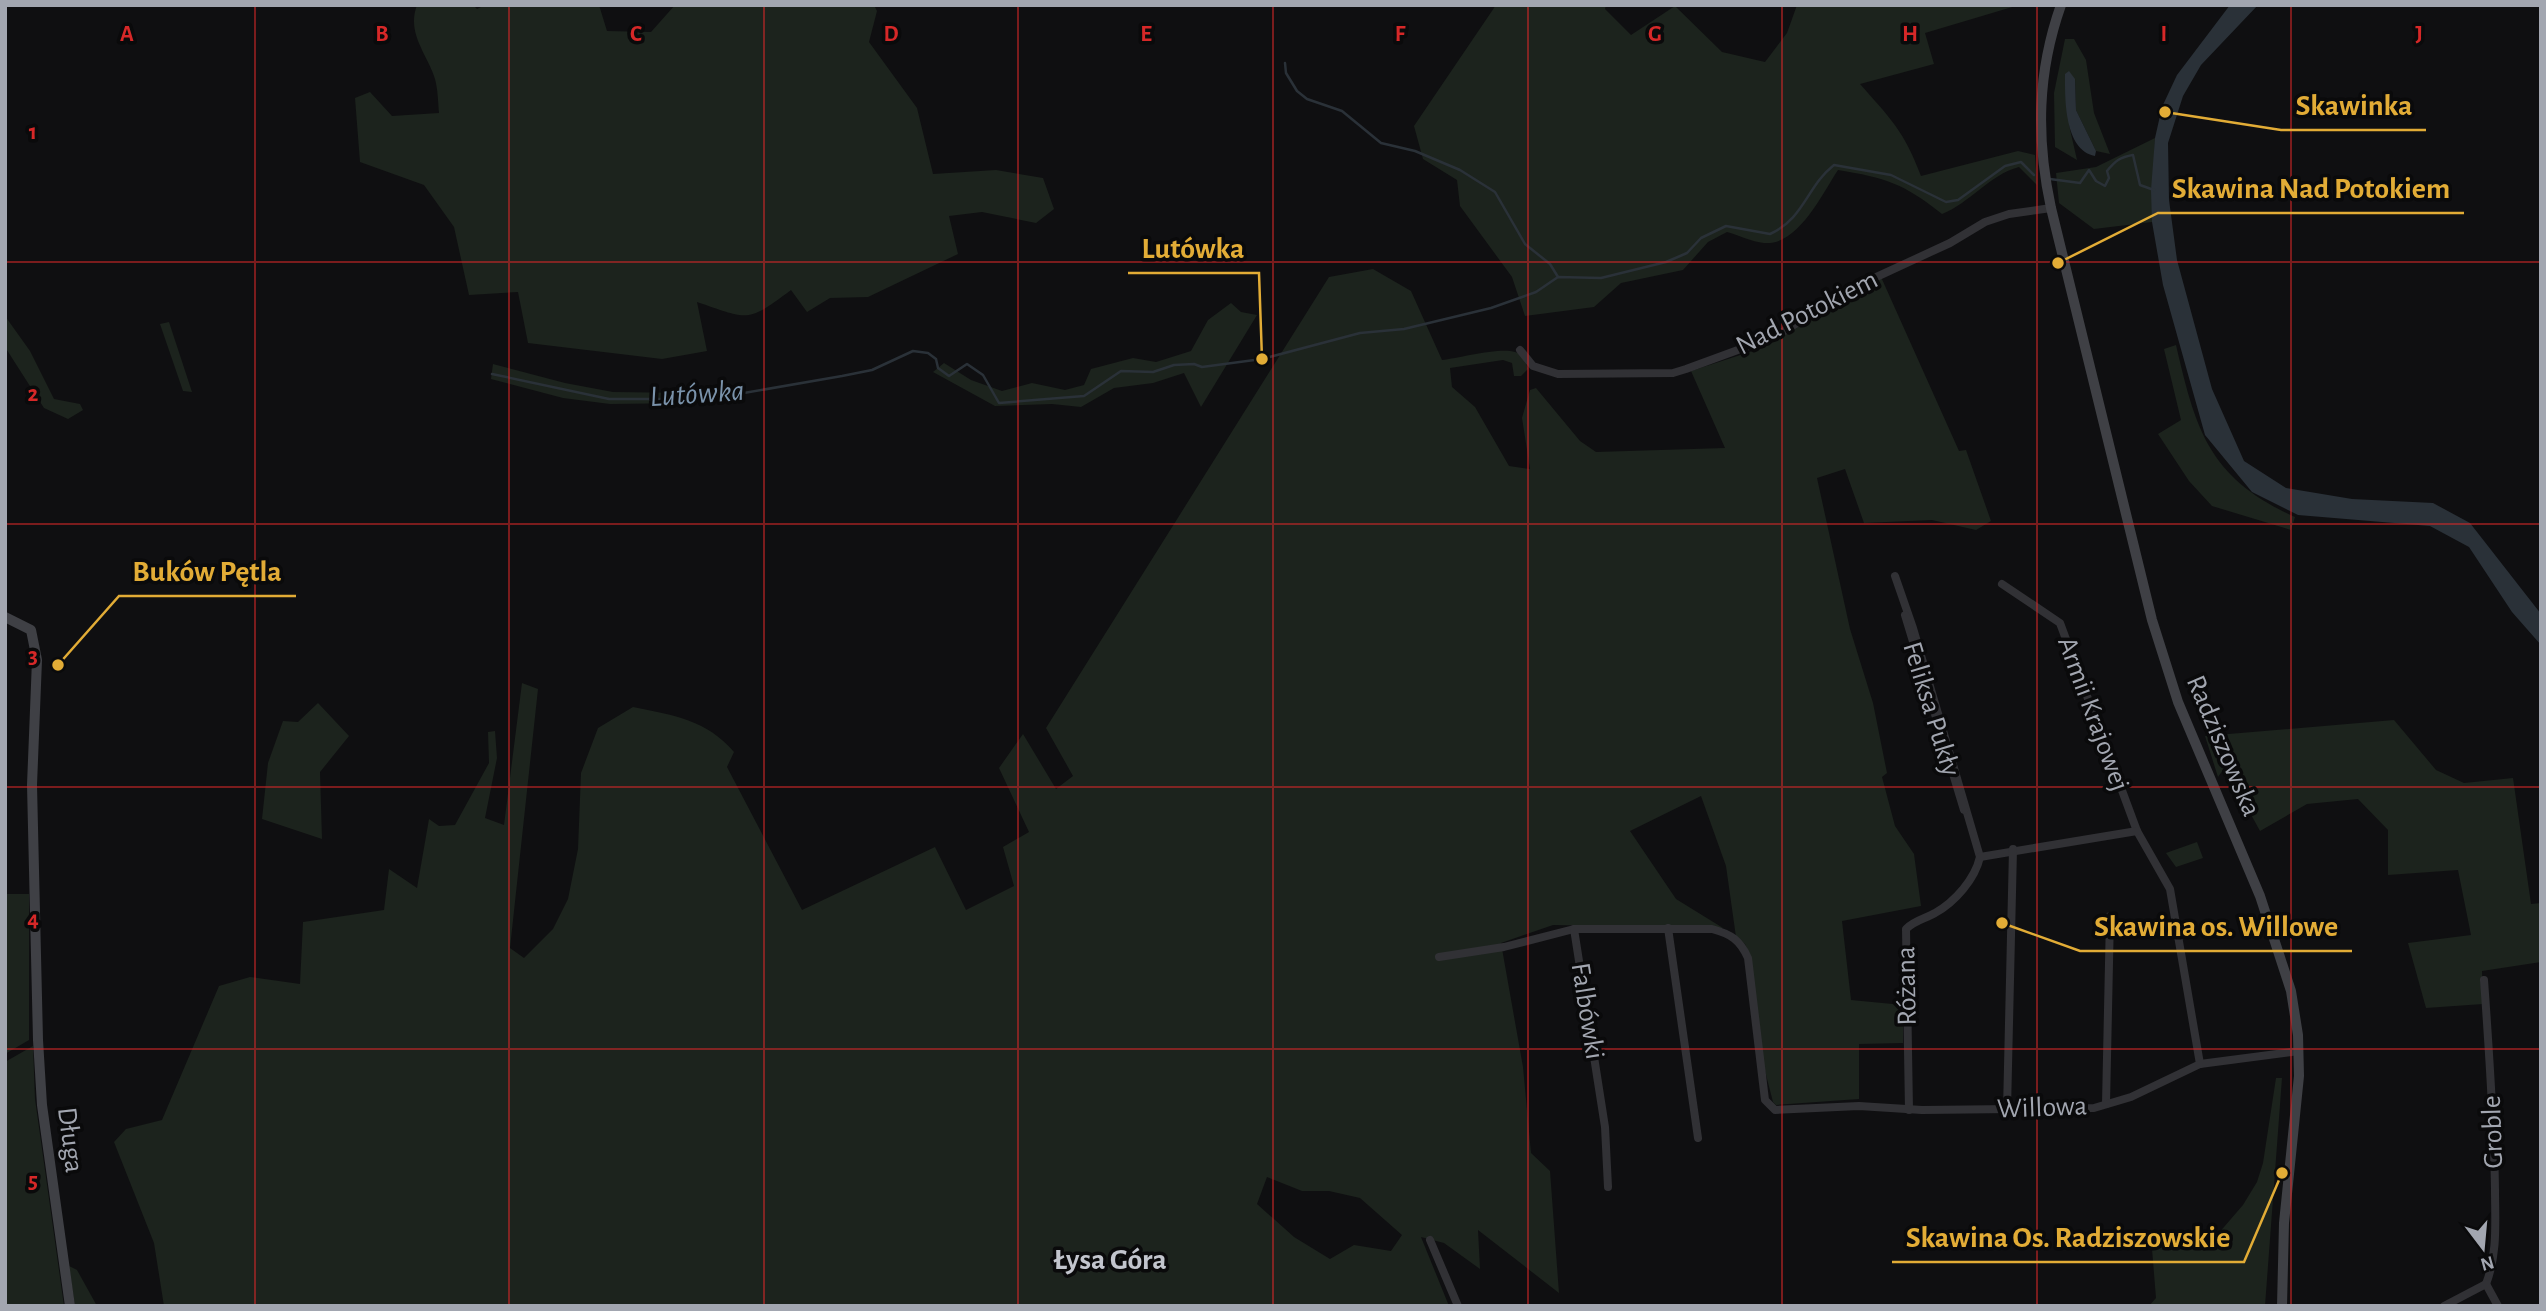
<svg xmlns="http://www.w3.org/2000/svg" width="2546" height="1311" font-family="'Alegreya Sans',sans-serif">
	<rect width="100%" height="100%" fill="#0f0f11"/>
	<!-- green -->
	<g fill="#1c231d" fill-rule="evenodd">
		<path d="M417,5H473L477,9L485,5H599L607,31L651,32L675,5H874L877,11L869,42L917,108L933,174L996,170L1043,178L1054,209L1036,223L982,212L949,216L958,254L868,297L830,298L807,312L791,290C746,324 748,319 697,302L707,351L662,359L528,343L518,292L469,295L454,227L424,185L360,162L355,98L370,92L392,116L439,113C438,102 438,90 435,79C428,55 406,34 417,5Z"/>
		<path d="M1496,5H1606L1605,9L1631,35L1675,6L1722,52L1765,62L1787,33L1797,5H2019L1925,33L1934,64L1860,84C1891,119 1904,131 1921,176L2018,151L2035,155L2037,185L2019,167C1989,175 1970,203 1942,214C1903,183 1886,178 1838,170C1822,194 1798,246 1764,243C1752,242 1738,235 1727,232L1708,242L1683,270L1621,283L1594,307L1525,316L1512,277L1460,206L1457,180L1423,159L1414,126Z"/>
		<polygon points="2065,39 2074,39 2086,60 2094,113 2110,154 2096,151 2076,110 2075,79 2069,125 2077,160 2055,147 2054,93"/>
		<polygon points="2155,138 2152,222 2094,229 2059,203 2056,173 2096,167"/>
		<path d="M1373,269L1411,291L1442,360C1459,358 1500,347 1515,352C1523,354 1526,362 1528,369L1521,376H1514L1512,363L1503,360L1450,368L1452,387L1475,407L1509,466L1530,469L1522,418L1530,390L1536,388L1580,441L1596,452L1725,448L1691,371L1765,347L1881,277L1959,451L1966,450L1991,521L1976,530L1932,520L1864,523L1845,469L1817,478L1850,629L1873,703L1887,773L1882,777L1895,826L1914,854L1921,906L1842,921L1851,1000L1903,1005V1043L1859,1044V1099L1776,1105L1773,1102L1764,1067L1750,958L1745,944L1736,937L1726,866L1701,796L1630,831L1676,899L1723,928L1553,925L1501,943L1523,1067L1531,1153L1550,1171L1559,1293L1478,1230L1480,1269L1444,1243L1421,1237L1449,1306H164L154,1243L114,1142L126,1129L162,1120L219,986L250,977L300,984L303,922L384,910L389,869L417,888L429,819L439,826L455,825L489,763L488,732L495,731L497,758L485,818L504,825L522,683L538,689L510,948L524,958L553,929L568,899L578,849L581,773L598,728L633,707C673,715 707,720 734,752L727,767L802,910L935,847L966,910L1014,886L1003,847L1029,832L999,768L1023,734L1056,789L1073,776L1046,728L1329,277ZM1267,1177L1302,1191H1329L1360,1198L1402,1235L1391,1251L1354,1245L1330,1259L1294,1237L1257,1204Z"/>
		<polygon points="1231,303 1241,312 1257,315 1201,407 1184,373 1153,383 1114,388 1081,407 1052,404 995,406 933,372 944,363 971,380 1002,391 1032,383 1065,390 1084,385 1091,369 1133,358 1156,362 1191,351 1208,320"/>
		<polygon points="5,316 30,351 54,399 80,404 83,410 68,419 44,408 5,347"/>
		<polygon points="169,322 192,392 183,391 160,324"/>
		<path d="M2176,345C2196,431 2209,478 2295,517L2291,530L2212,506L2189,481L2158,434L2181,420L2164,349Z"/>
		<polygon points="493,364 565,383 613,392 690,393 691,403 610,404 563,398 491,379"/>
		<polygon points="318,703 349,736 320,772 322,839 262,819 268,763 283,721 298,722"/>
		<polygon points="2394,720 2436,770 2464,783 2513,778 2531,904 2541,903 2541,962 2482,971 2483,1004 2426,1008 2408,943 2471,935 2458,870 2388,875 2388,830 2358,799 2307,804 2260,831 2225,767 2218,777 2205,736"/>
		<polygon points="2197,842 2203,858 2176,867 2166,853"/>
		<polygon points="5,894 29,894 29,1040 5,1054"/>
		<polygon points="33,1046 35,1099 64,1306 5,1306 5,1062"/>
		<polygon points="2276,1078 2282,1078 2265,1306 2149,1306 2156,1298 2152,1249 2218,1234 2243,1205 2257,1182 2263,1163"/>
		<polygon points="69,1266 77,1270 97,1306 75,1306"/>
	</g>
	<!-- water -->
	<g fill="#2a3138">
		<polygon points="2230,5 2258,5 2201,65 2183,96 2168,143 2169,200 2177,260 2212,389 2244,461 2286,488 2352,499 2433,503 2470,523 2541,614 2541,645 2512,612 2469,547 2430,526 2298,515 2252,492 2205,435 2163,285 2152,222 2151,190 2155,138 2162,107 2177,75"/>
		<path d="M2069,71L2075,79L2076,110L2096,151L2095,156C2064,150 2065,98 2065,74Z"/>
	</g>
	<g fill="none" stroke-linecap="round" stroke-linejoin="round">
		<!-- stream -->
		<g stroke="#2a3138" stroke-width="2.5">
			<polyline points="1285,63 1286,73 1297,91 1307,99 1342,111 1381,143 1415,151 1460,170 1495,192 1525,244 1550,264 1558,277"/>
			<path d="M2050,179L2080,183L2089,170L2096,181L2105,186L2109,178L2107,171C2115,161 2120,157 2133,155L2140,185L2154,190"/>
			<path d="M492,374L609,399H674L715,398L842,376L872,370L913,351L928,353L936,359L938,368L949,376L967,364L983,375L999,403L1084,396L1121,371L1153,372L1174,365L1194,364L1202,367L1262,359L1360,333L1404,329L1491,308L1536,292L1558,277L1601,278L1666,262L1687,253L1701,238L1726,226L1770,234C1804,219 1807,186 1834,165L1891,175L1946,202L1958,200L2005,166L2021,162L2034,175"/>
		</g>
		<!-- street -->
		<g stroke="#313135" stroke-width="8">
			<polyline points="1520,350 1533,366 1558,374 1673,373 1686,369 1776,336 1859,285 1950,243 1985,222 2009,214 2051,208"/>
			<path d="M1895,576L1913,628L1980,857C1975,879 1955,902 1935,913C1925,919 1915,920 1906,929L1909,1110"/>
			<polyline points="2002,584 2060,623 2137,831 2170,889 2200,1064"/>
			<polyline points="1905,615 1964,810"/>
			<polyline points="1980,857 2137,831"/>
			<polyline points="1668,928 1698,1138"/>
			<polyline points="1439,957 1504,947 1574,929"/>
			<path d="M2484,980C2489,1049 2494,1119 2495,1189C2495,1221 2498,1253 2486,1284"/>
			<polyline points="2106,1104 2110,916"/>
			<polyline points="2007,1110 2013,849"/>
			<path d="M1608,1187L1605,1127L1574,929H1712C1731,934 1740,940 1748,958L1765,1100L1775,1110L1859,1106L1922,1110L2094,1108L2131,1097L2200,1064L2299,1051"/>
			<polyline points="1430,1240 1458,1306"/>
			<polyline points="2444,1306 2486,1284 2498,1306"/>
		</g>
		<!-- secondary -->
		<g stroke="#3f4045" stroke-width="10">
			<path d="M2061,5C2037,73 2036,138 2051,208L2152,620L2178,702L2260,896L2291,991L2298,1035L2299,1076L2284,1223L2282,1306"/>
			<polyline points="5,617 31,630 37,660 32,785 38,1040 42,1105 70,1306"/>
		</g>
	</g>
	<!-- grid -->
	<path fill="none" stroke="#d62828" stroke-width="2" stroke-opacity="0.55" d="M255,5V1306M509,5V1306M764,5V1306M1018,5V1306M1273,5V1306M1528,5V1306M1782,5V1306M2037,5V1306M2291,5V1306M5,262H2541M5,524H2541M5,787H2541M5,1049H2541"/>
	<g text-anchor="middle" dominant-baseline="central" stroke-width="7" stroke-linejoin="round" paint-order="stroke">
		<!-- street labels -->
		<g font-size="28" fill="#a2a6b0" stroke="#0a0a0b">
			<text transform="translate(1807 313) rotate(-27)">Nad Potokiem</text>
			<text transform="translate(1931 709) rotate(73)">Feliksa Pukły</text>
			<text transform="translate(2093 714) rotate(70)">Armii Krajowej</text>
			<text transform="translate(2223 746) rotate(67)">Radziszowska</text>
			<text transform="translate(1907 986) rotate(-91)">Różana</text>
			<text transform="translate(1587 1011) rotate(81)">Falbówki</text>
			<text transform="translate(2042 1108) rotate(-2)">Willowa</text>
			<text transform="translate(2493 1132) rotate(-92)">Groble</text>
			<text transform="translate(70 1140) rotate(83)">Długa</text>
		</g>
		<!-- water labels -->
		<g font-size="30" font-style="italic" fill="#7a92aa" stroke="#0a0a0b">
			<text transform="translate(697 394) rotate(-4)">Lutówka</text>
		</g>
		<!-- neighbourhood labels -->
		<g font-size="30" font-weight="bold" fill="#c2c5cd" stroke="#0a0a0b">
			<text x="1110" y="1260">Łysa Góra</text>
		</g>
	</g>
	<g font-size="23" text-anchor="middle" font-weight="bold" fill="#d62828" stroke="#0a0a0b" stroke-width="7" stroke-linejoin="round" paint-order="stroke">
		<text x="127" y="41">A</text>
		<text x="382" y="41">B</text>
		<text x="636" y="41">C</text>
		<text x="891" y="41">D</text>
		<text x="1146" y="41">E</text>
		<text x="1400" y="41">F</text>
		<text x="1655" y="41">G</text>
		<text x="1910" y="41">H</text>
		<text x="2164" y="41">I</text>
		<text x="2419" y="41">J</text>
		<text x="33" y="139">1</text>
		<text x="33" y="401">2</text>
		<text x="33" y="663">3</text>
		<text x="33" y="926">4</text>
		<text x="33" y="1188">5</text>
	</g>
	<!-- callouts -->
	<path fill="none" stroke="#e2ac36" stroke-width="2.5" d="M2165 112L2281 130H2426M2058 263L2158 213H2464M1262 359L1259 273H1128M58 665L119 596H296M2002 923L2080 951H2352M2282 1173L2244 1262H1892"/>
	<g fill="#e2ac36" stroke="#0a0a0b" stroke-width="2.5">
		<circle cx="2165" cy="112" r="7"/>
		<circle cx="2058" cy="263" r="7"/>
		<circle cx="1262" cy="359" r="7"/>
		<circle cx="58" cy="665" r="7"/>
		<circle cx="2002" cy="923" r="7"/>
		<circle cx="2282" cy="1173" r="7"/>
	</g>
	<g font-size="30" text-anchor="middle" font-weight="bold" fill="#e2ac36" stroke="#0a0a0b" stroke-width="7" stroke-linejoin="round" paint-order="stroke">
		<text x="2354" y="115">Skawinka</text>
		<text x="2311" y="198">Skawina Nad Potokiem</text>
		<text x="1193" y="258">Lutówka</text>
		<text x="207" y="581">Buków Pętla</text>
		<text x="2216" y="936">Skawina os. Willowe</text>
		<text x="2068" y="1247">Skawina Os. Radziszowskie</text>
	</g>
	<!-- border -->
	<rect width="2546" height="1311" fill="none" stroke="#a2a6b0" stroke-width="14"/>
	<!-- north arrow -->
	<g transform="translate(2483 1248) rotate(164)" stroke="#0a0a0b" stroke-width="5" paint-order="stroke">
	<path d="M0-5L12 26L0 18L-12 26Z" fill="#a2a6b0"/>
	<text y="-10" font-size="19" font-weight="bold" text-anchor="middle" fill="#a2a6b0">N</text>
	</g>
</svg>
